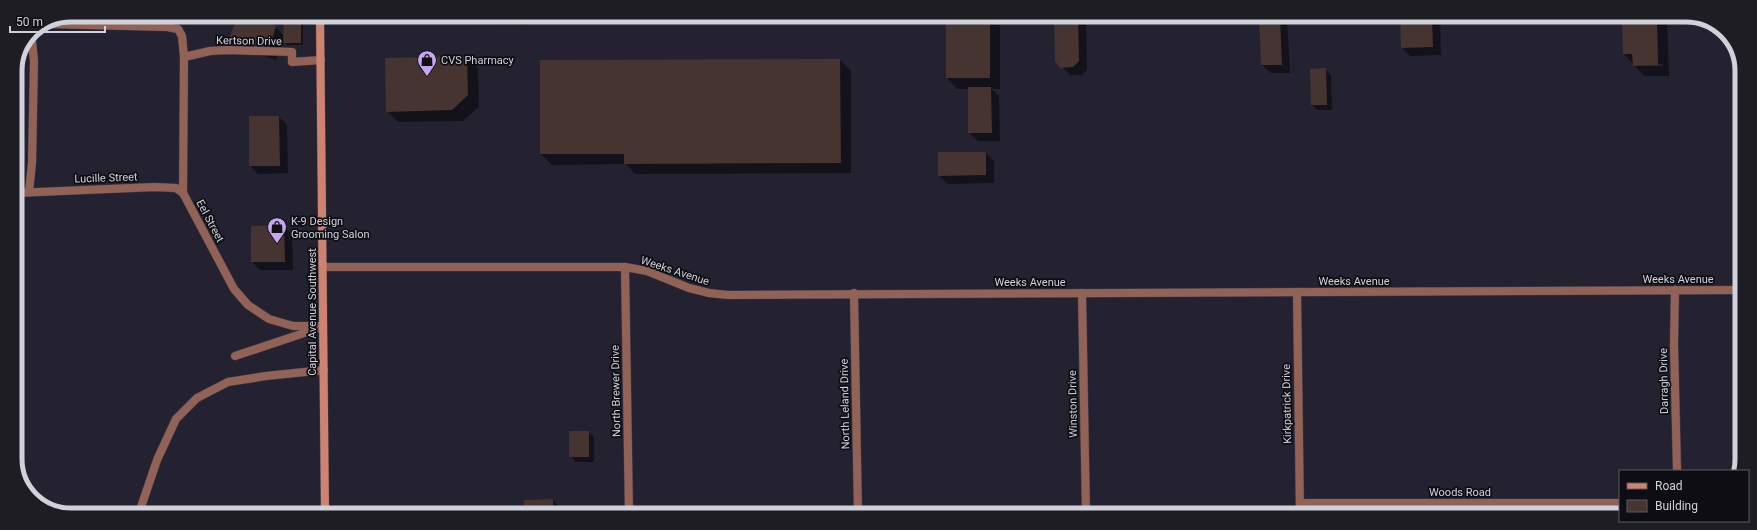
<svg xmlns="http://www.w3.org/2000/svg" width="1757" height="530" font-family="Roboto,sans-serif">
	<defs>
		<pattern id="grass-dots" width="8" height="8" patternUnits="userSpaceOnUse"><rect width="8" height="8" fill="#373253"/><path d="M2 2h.1M6 6h.1" fill="none" stroke="#534f6b" stroke-width="1.8" stroke-linecap="round"/></pattern>
	</defs>
	<rect width="100%" height="100%" fill="#242231"/>
	<!-- grass -->
	<path fill="url(#grass-dots)" d="M15,134H24C24,147 29,174 15,180Z"/>
	<!-- shadow -->
	<g fill="#0007" fill-rule="evenodd">
		<polygon points="239,15 276,27 284,36 284,15 303,15 303,45 287,45 284,42 284,36 276,60 239,47 231,39"/>
		<polygon points="469,15 527,16 527,25 477,24"/>
		<polygon points="947,16 991,16 1000,26 1000,89 992,89 999,96 1000,141 978,141 969,133 969,89 957,89 947,78"/>
		<polygon points="1055,16 1086,16 1087,70 1082,75 1070,75 1056,61"/>
		<polygon points="1260,16 1287,16 1290,73 1271,73 1262,65"/>
		<polygon points="1401,17 1440,17 1441,55 1410,56 1402,48"/>
		<path d="M1623,17H1667L1669,76H1644L1624,54ZM1641,64H1663V66H1643Z"/>
		<polygon points="1731,39 1737,53 1731,48"/>
		<polygon points="467,57 478,68 479,107 463,121 398,122 387,111"/>
		<polygon points="840,60 851,71 851,173 635,174 626,164 552,165 541,154"/>
		<polygon points="1325,69 1331,75 1332,110 1317,110 1312,105"/>
		<polygon points="279,117 287,125 288,173 258,174 250,166"/>
		<polygon points="986,153 994,161 994,183 947,184 939,175"/>
		<polygon points="284,226 292,235 293,270 260,270 252,262 252,227"/>
		<polygon points="588,432 594,437 594,462 576,462 570,456"/>
		<polygon points="553,500 564,511 564,514 525,514"/>
	</g>
	<!-- building -->
	<g fill="#463430">
		<polygon points="238,15 242,15 276,26 268,52 229,39"/>
		<polygon points="282,15 301,15 301,43 283,43 284,17"/>
		<rect x="946" y="16" width="44" height="62"/>
		<polygon points="1054,16 1078,16 1079,61 1073,67 1060,68 1055,61"/>
		<polygon points="1259,16 1280,16 1282,65 1261,65"/>
		<polygon points="1400,17 1432,17 1433,47 1401,48"/>
		<polygon points="1622,17 1657,17 1658,65 1633,66 1632,54 1623,54"/>
		<polygon points="1730,37 1735,48 1730,48"/>
		<polygon points="467,56 468,95 452,110 386,112 385,58"/>
		<polygon points="840,59 841,163 624,164 624,154 540,154 540,60"/>
		<polygon points="1326,68 1327,105 1311,105 1310,69"/>
		<polygon points="968,87 991,87 992,133 968,133"/>
		<polygon points="249,116 279,116 280,166 249,166"/>
		<polygon points="938,152 986,152 986,175 938,176"/>
		<polygon points="284,225 285,262 251,262 251,226"/>
		<rect x="569" y="431" width="20" height="26"/>
		<polygon points="553,499 553,514 524,514 524,500"/>
	</g>
	<g fill="none" stroke-linecap="round" stroke-linejoin="round">
		<!-- minor casing -->
		<g stroke="#403e4c" stroke-width="9">
			<g id="minor">
				<polyline points="48,24 167,27 178,29 182,36 184,57 183,193 234,289 248,305 269,319 293,326 323,326"/>
				<polyline points="184,57 210,51 228,50 292,52 292,62 321,60"/>
				<polyline points="29,192 32,163 34,61 31,31"/>
				<polyline points="15,193 155,187 176,188 183,193"/>
				<polyline points="323,267 625,267 647,271 689,288 709,293 728,295 1741,290"/>
				<polyline points="625,267 629,514"/>
				<polyline points="1675,290 1674,343 1677,471"/>
				<polyline points="1297,292 1300,515"/>
				<polyline points="854,293 858,514"/>
				<polyline points="1082,293 1086,514"/>
				<polyline points="235,356 319,328"/>
				<polyline points="1300,503 1620,503"/>
				<polyline points="139,513 157,460 176,419 197,398 228,382 266,376 324,370"/>
			</g>
		</g>
		<!-- secondary casing -->
		<g stroke="#403e4c" stroke-width="9">
			<polyline id="secondary" points="320,15 325,513"/>
		</g>
		<!-- minor -->
		<use href="#minor" stroke="#916255" stroke-width="8"/>
		<!-- secondary -->
		<use href="#secondary" stroke="#ce8370" stroke-width="8"/>
	</g>
	<!-- icons -->
	<defs>
		<g id="shop-pin" transform="scale(1)"><path d="M0 17L-7.5 6A9.5 9.5 0 1 1 7.5 6Z" fill="#c6a6f0" stroke="#0d0d13"/><path d="M-5-2.5h2.3a2.7 3.5 0 0 1 5.4 0H5L5.5 6h-11ZM-1.5-2.5h3a1.5 2.3 0 0 0-3 0Z" fill="#111"/></g>
	</defs>
	<g fill-rule="evenodd">
		<use href="#shop-pin" x="427" y="60"/>
		<use href="#shop-pin" x="277" y="227"/>
	</g>
	<g text-anchor="middle" dominant-baseline="central" stroke-width="3.5" stroke-linejoin="round" paint-order="stroke">
		<!-- street labels -->
		<g font-size="11" fill="#d1d1db" stroke="#0d0d13">
			<text transform="translate(249 41) rotate(1)">Kertson Drive</text>
			<text transform="translate(106 178) rotate(-2)">Lucille Street</text>
			<text transform="translate(210 221) rotate(62)">Eel Street</text>
			<text transform="translate(675 271) rotate(18)">Weeks Avenue</text>
			<text x="1678" y="279">Weeks Avenue</text>
			<text x="1354" y="281">Weeks Avenue</text>
			<text x="1030" y="282">Weeks Avenue</text>
			<text transform="translate(312 312) rotate(-90)">Capital Avenue Southwest</text>
			<text transform="translate(1664 381) rotate(-91)">Darragh Drive</text>
			<text transform="translate(616 391) rotate(-91)">North Brewer Drive</text>
			<text transform="translate(845 404) rotate(-91)">North Leland Drive</text>
			<text transform="translate(1073 404) rotate(-91)">Winston Drive</text>
			<text transform="translate(1287 404) rotate(-91)">Kirkpatrick Drive</text>
			<text x="1460" y="492">Woods Road</text>
		</g>
		<!-- poi labels -->
		<g font-size="11" fill="#d1d1db" stroke="#0d0d13" text-anchor="start">
			<text x="441" y="60">CVS Pharmacy</text>
			<text x="291" y="221">K-9 Design<tspan x="291" dy="13">Grooming Salon</tspan></text>
		</g>
	</g>
	<!-- crop -->
	<path d="M0 0H1757V530H0ZM71 22H1686A49 49 0 0 1 1735 71V459A49 49 0 0 1 1686 508H71A49 49 0 0 1 22 459V71A49 49 0 0 1 71 22Z" fill="#1d1d23" fill-rule="evenodd"/>
	<path fill="none" stroke="#d1d1db" stroke-width="5" d="M71 22H1686A49 49 0 0 1 1735 71V459A49 49 0 0 1 1686 508H71A49 49 0 0 1 22 459V71A49 49 0 0 1 71 22Z"/>
	<!-- legend -->
	<rect x="1619" y="470" width="130" height="52" fill="#0d0d13" stroke="#5b5b63"/>
	<rect x="1627" y="483" width="20" height="6" fill="#ce8370" stroke="#5b5b63"/>
	<text x="1655" y="490" font-size="12" fill="#d1d1db">Road</text>
	<rect x="1627" y="500" width="20" height="12" fill="#463430" stroke="#5b5b63"/>
	<text x="1655" y="510" font-size="12" fill="#d1d1db">Building</text>
	<!-- scale -->
	<path d="M10 26v6h95v-6" fill="none" stroke="#d1d1db" stroke-width="2"/>
	<text x="16" y="26" font-size="12" fill="#d1d1db" stroke="#0d0d13" stroke-width="3" paint-order="stroke">50 m</text>
</svg>
